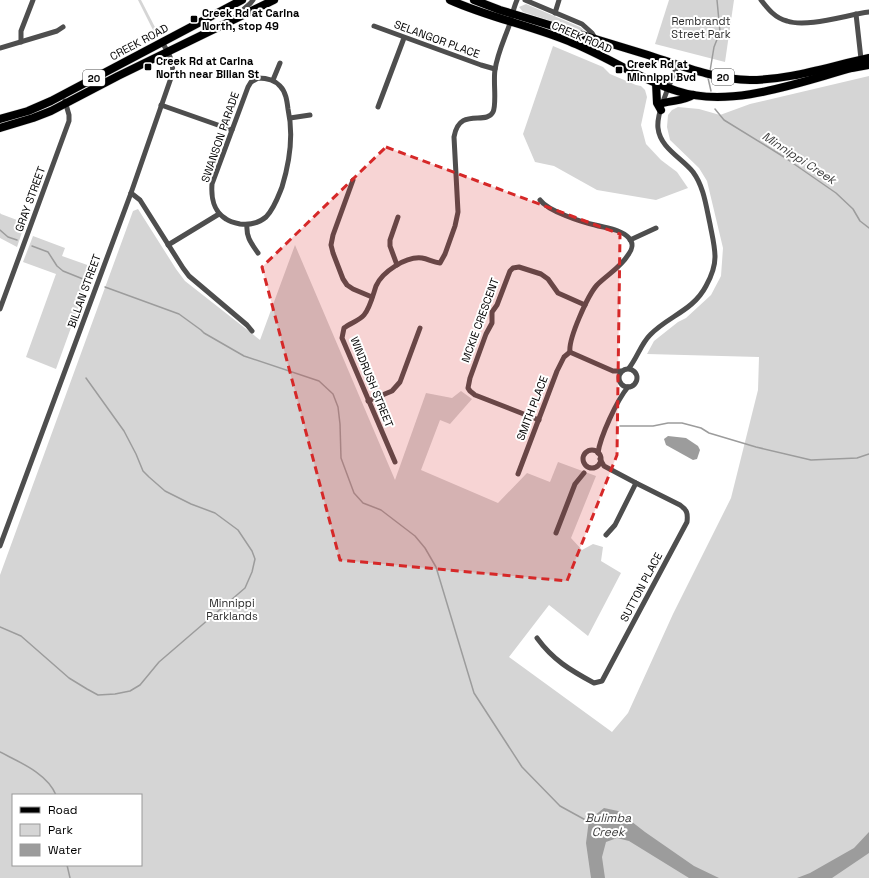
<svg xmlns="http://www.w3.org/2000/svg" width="869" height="878" font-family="'Space Grotesk',sans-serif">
	<rect width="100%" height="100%" fill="#fff"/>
	<!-- green -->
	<g fill="#d5d5d5" fill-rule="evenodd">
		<polygon points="138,0 141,0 159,35 156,36"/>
		<polygon points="669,0 734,0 725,62 655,44"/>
		<polygon points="526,4 580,27 586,32 523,12 519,7"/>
		<polygon points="553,46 603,67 610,74 636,85 641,86 645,90 647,97 641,125 646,144 661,160 677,172 688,188 656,200 597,190 554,166 535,162 523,134"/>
		<path d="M869,76V878H0V575L133,211L138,209L176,269L185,281L260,340L295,245L395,480L426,393L452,398L461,391L472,399L450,424L440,420L421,470L498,503L527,473L550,482L558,462L596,476L571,538L582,550L593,544L603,547L601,561L621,573L588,636L549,605L509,657L612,732L628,713L673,614L731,498L758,390L759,357L647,354L654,341L678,322L686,318L711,295L721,276L723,248L707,181L699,168L670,140L667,127L668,115L672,110L678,107L699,109L720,115L750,104ZM13,795H141V865H13Z"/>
		<polygon points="0,213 1,214 25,223 17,247 0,238"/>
		<polygon points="33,236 65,248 62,256 93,267 56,369 26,357 56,274 23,262"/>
	</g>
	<!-- water -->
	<g fill="#9c9c9c">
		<polygon points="668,436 686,438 698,446 700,450 697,459 693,460 666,445 664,439"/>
		<polygon points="604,808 618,811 645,832 694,866 719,878 689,878 629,841 617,838 606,842 602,857 605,878 591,878 586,843 589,820"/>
		<polygon points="869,832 869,853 832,878 797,878 810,873 854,848"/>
	</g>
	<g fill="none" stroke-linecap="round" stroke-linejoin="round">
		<!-- stream -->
		<g stroke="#9c9c9c" stroke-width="1.5">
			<polyline points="710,71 714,47 720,32 717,0"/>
			<polyline points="708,78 711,91"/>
			<polyline points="715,109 724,120 784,157 836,193 853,209 860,221 869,228"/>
			<polyline points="0,230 8,237 17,240"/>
			<polyline points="32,246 48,252 57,266 63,271 88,281"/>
			<polyline points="105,287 179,314 201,330 204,333 244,356 319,381 333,394 338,407 340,424 341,458 354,493 363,503 381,510 415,536 425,548 436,567 474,693 522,767 560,806 591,823"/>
			<polyline points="620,426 653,426 668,423 682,423 701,428 709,433 756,447 811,460 857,458 869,454"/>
			<polyline points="0,627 21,636 69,678 87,689 98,695 115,694 130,691 140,685 159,662 245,588 252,572 255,559 252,551 238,530 215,513 191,504 165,491 149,477 143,471 136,454 124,431 86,378"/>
			<path d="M0,752C19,762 47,773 56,795"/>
			<polyline points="67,865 70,878"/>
		</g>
		<!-- primary casing -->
		<g stroke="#dbdbdb" stroke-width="9">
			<g id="primary">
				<path d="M450,0C490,18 533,26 573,43C608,57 641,80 677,91C731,109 800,82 852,68L869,65"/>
				<path d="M474,0L500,10C549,25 599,40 648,55C679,65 717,80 750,80C790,80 830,66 869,58"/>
				<polyline points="656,83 657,103 661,110"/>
				<path d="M663,103C674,100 684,101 693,95"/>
				<polyline points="0,119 28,111 51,101 242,0"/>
				<polyline points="0,128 33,118 51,111 118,76 274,0"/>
			</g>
		</g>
		<!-- minor -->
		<g stroke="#4e4e4e" stroke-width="5">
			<polyline points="525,0 582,24 592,33 595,38"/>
			<path d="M761,0C768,9 775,18 787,21C807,28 846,15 869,12"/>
			<polyline points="555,13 559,0"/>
			<polyline points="856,14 861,59"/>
			<path d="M239,17C243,6 248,8 253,0"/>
			<polyline points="374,26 481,65 495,69"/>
			<polyline points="21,42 21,31 33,0"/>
			<polyline points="0,48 57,31 63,27"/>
			<path d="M258,78C266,78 274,79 280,86C286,92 287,101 288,109C294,136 290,161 282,187C278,197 274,209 266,217C259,223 249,225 240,224C235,223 230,222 226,219C213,211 211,198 212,184L248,87L251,82Z"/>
			<polyline points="273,80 280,63"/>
			<polyline points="161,105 232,130"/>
			<polyline points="378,107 404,38"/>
			<polyline points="290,118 310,115"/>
			<polyline points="353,180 333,235 331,245 333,253 343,279 347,285 353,289 372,297"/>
			<polyline points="131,193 140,200 183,268 189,276 247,325 252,331"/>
			<path d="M540,200C548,211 581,222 595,225C605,228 621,229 629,238C634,243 632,250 628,255C621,267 607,275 597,285C588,295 568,339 570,352L572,353L613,371H621"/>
			<path d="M247,225C246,237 251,243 258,253"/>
			<polyline points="630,240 656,228"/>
			<polyline points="168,245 219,214"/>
			<polyline points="397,265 390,246 390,240 398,217"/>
			<polyline points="0,309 69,121 69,115 65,101"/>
			<path d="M629,368C637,358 641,344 650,335C668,316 693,311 706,286C711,277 715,267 715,257C715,246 712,235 710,224C706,206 704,187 693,172C682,158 660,148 658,128C656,112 672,80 678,64"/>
			<circle cx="628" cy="378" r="9"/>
			<polyline points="368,401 392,391 400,382 420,328"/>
			<polyline points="539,420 475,395 470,391 468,388 470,378 486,334 492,323 492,312 497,305 510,271 513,268 519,267 541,274 548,279 558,293 585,305"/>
			<circle cx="592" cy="459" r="9"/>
			<path d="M598,453C600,437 617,400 628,387"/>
			<path d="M395,462L342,338L344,328C350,323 359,321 364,315C370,308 373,295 376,286C382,272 406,256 422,258C428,259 433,262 440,263L445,254L455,226L458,212L454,137C459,106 486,126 493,112C497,104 493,81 495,70C497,55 504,40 509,26C512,17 513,9 517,0"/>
			<polyline points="518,474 557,371 564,357 570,352"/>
			<polyline points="556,533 575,484 584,473"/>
			<polyline points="606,535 615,525 636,483"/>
			<path d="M0,546L131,193L172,75C175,63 168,52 162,42"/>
			<path d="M537,638C553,660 570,670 594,683L602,681L687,522C688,513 687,510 680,505L636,483L604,466L600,459"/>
		</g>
		<!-- primary -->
		<use href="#primary" stroke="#000" stroke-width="8"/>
	</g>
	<!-- marked area -->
	<path fill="#d62828" fill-opacity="0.2" stroke="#d62828" stroke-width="3" stroke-dasharray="8 5" stroke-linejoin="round" d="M386,147L620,234L617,455L567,581L340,560L262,267Z"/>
	<!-- markers -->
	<g fill="#000" stroke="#fff" stroke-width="1.5">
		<rect x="190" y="15" width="8" height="8" rx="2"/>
		<rect x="144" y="63" width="8" height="8" rx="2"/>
		<rect x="615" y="66" width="8" height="8" rx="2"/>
	</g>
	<g text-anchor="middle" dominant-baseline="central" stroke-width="4" stroke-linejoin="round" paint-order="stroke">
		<!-- shield labels -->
		<g fill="#fff" stroke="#4c4c4c" stroke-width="1">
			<rect x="712" y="69" width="22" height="16" rx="3"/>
			<rect x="83" y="70" width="22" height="16" rx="3"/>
		</g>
		<g font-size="10" font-weight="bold" fill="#000">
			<text x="723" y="77">20</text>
			<text x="94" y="78">20</text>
		</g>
		<!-- poi labels -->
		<g font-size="11" font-weight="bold" fill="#000" stroke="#fff" text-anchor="start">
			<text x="202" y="13">Creek Rd at Carina<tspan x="202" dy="13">North, stop 49</tspan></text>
			<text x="156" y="61">Creek Rd at Carina<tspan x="156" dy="13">North near Billan St</tspan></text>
			<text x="627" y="64">Creek Rd at<tspan x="627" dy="13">Minnippi Bvd</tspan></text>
		</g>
		<!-- park labels -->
		<g font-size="11" fill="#2c2c2c" stroke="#fff">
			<text x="701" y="21">Rembrandt<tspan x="701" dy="13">Street Park</tspan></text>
			<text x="232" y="603">Minnippi<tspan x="232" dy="13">Parklands</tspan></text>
		</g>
		<!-- street labels -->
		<g font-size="11" fill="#000" stroke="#fff">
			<text transform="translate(582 37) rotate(23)">CREEK ROAD</text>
			<text transform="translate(437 39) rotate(20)">SELANGOR PLACE</text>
			<text transform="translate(139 42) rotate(-28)">CREEK ROAD</text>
			<text transform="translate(220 137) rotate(-71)">SWANSON PARADE</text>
			<text transform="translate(30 199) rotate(-70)">GRAY STREET</text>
			<text transform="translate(84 291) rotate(-70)">BILLAN STREET</text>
			<text transform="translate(480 320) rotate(-70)">MCKIE CRESCENT</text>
			<text transform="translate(372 382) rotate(68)">WINDRUSH STREET</text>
			<text transform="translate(532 408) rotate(-69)">SMITH PLACE</text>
			<text transform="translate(641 587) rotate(-62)">SUTTON PLACE</text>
		</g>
		<!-- water labels -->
		<g font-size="12" font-style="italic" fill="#3d3d3d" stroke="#fff">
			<text transform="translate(799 158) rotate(33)">Minnippi Creek</text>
			<text x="608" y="818">Bulimba<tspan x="608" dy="14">Creek</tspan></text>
		</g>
	</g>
	<!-- legend -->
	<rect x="12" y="794" width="130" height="72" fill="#ffffff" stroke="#999999"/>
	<rect x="20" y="807" width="20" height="6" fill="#000000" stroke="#999999"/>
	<text x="48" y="814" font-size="12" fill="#000000">Road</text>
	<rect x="20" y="824" width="20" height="12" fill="#d5d5d5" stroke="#999999"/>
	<text x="48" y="834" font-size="12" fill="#000000">Park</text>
	<rect x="20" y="844" width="20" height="12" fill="#9c9c9c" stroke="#999999"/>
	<text x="48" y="854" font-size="12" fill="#000000">Water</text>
</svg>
